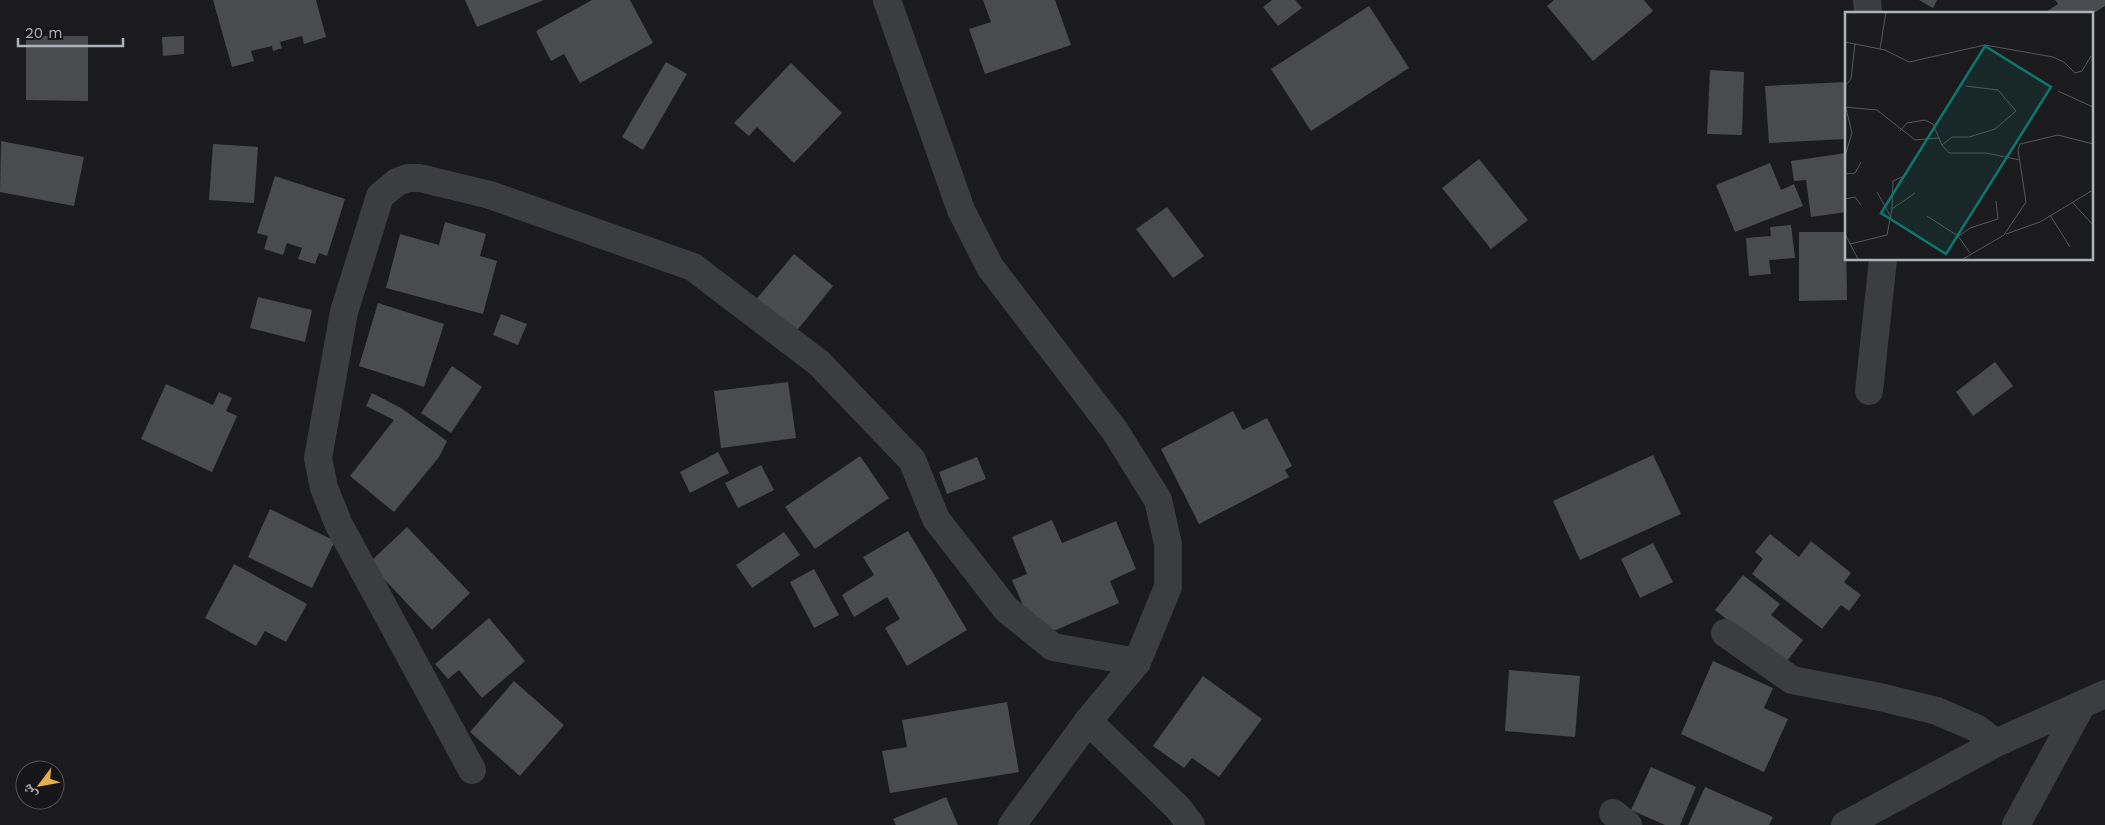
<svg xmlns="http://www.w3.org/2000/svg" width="2105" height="825" font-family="'Work Sans','Noto Naskh Arabic',sans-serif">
	<rect width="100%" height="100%" fill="#1b1b1d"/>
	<!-- building -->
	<g fill="#4a4b4f">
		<polygon points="213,0 316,0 326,37 304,44 302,36 280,42 282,48 273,51 272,46 251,51 254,61 232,67"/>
		<polygon points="465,0 544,0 477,27"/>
		<polygon points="592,0 630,0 653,43 580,83 564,54 551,61 536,31"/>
		<polygon points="983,0 1055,0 1071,45 985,74 969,29 991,22"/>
		<polygon points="1272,0 1295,0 1302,8 1278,26 1263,7"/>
		<polygon points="1554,0 1644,0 1653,11 1593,61 1547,6"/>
		<polygon points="1919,0 1937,0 1933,8"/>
		<polygon points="2055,0 2105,0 2105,6 2091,15 2043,14 2058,4"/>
		<polygon points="1369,6 1409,68 1311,131 1271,69"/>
		<polygon points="26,36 88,36 88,101 26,100"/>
		<polygon points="184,36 184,54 163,56 162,37"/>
		<polygon points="666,62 687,74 643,150 622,137"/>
		<polygon points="791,63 842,113 794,163 757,127 749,136 734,123"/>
		<polygon points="1710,70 1744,72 1742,135 1707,134"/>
		<polygon points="1846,82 1846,139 1769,143 1765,86"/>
		<polygon points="1,141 84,157 74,206 0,192"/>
		<polygon points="213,144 258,147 254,203 209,200"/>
		<polygon points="1846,153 1846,212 1811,217 1806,180 1794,181 1791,161"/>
		<polygon points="1479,159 1528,220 1491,249 1442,188"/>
		<polygon points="1770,163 1781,190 1794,184 1803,206 1735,232 1716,185"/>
		<polygon points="275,176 345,199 327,256 319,253 315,264 298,259 302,248 287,243 283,255 264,249 268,236 257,233"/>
		<polygon points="1167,207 1204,256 1173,278 1136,229"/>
		<polygon points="445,222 486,234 480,256 497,261 483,314 386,288 400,234 439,245"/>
		<polygon points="1791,225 1795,258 1769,260 1771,274 1749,276 1746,238 1771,236 1770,227"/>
		<polygon points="1799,232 1846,232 1847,300 1799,301"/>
		<polygon points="794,254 833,286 794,334 754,302"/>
		<polygon points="258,297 312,310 305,342 250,328"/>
		<polygon points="378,303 444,324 424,387 359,366"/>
		<polygon points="501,314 527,324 518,345 493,335"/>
		<polygon points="1995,362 2013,386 1973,416 1956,392"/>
		<polygon points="452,366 482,387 451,433 421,413"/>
		<polygon points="788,382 796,438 721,448 714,391"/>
		<polygon points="166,384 213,405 219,392 232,398 226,411 237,416 212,472 141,439"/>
		<polygon points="372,393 401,408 447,441 439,457 394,512 350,476 394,420 366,406"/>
		<polygon points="1233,411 1243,430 1267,418 1292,466 1285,470 1289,477 1199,524 1161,449"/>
		<polygon points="718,452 729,473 690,493 680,472"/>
		<polygon points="1653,455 1681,514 1580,560 1553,501"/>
		<polygon points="860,456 889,498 815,549 785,507"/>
		<polygon points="977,457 986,479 947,494 939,472"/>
		<polygon points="761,465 774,490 738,508 725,483"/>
		<polygon points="270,509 335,541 312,588 248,557"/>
		<polygon points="1052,520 1062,543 1116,521 1136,569 1110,581 1119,603 1051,632 1029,619 1012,580 1027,574 1012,537"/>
		<polygon points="407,527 470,593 432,630 369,563"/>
		<polygon points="908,531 967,630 907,666 885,628 900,619 887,597 854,617 842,595 874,575 863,557"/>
		<polygon points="784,532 800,555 752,588 736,565"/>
		<polygon points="1770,534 1799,557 1811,541 1851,573 1844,582 1861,595 1849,611 1841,605 1822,629 1752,574 1763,559 1755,552"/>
		<polygon points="1653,543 1673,582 1640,598 1621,559"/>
		<polygon points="234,564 307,604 286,642 265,631 256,646 205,618"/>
		<polygon points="814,569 839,615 814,628 790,582"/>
		<polygon points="1743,575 1780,604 1771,615 1803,640 1784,665 1715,610"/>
		<polygon points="489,618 525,661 482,698 459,670 448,679 435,664"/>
		<polygon points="1713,661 1773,688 1764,708 1788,719 1764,772 1681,734"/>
		<polygon points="1509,670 1580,676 1575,737 1505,731"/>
		<polygon points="1203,676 1262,719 1219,777 1192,758 1184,768 1153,746"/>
		<polygon points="514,681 564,725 520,776 470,732"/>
		<polygon points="1007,702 1019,772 890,793 882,751 907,747 902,720"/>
		<polygon points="1651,767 1696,787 1680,825 1665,825 1631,810"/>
		<polygon points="1705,787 1773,817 1769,825 1688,825"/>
		<polygon points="946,797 958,825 896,825 893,819"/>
	</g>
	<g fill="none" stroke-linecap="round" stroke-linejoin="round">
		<!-- minor -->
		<g stroke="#3c3d41" stroke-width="28">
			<polyline points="887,0 961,210 990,267 1115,431 1158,500 1168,544 1168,587 1137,662 1088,721 1012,825"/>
			<polyline points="1867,0 1868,14"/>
			<polyline points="1869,391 1883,259"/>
			<polyline points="1725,633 1792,680 1880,697 1937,711 1976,728 1996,743 2105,694"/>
			<polyline points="1088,721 1178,808 1191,825"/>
			<polyline points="472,770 339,525 324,488 318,458 344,312 380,196 397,182 408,178 420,178 490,195 693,267 819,363 912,460 936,519 1006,609 1053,647 1137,662"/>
			<polyline points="1613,813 1628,825"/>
			<polyline points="1845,825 1996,743"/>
			<polyline points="2016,825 2081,706"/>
		</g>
	</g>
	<!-- overview -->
	<g transform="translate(1845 12)">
		<rect width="248" height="248" fill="#1b1b1d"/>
		<path fill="none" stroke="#56575c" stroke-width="1" d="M0,30L40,38L64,50L140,33L208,45L219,50L230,61L237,59L246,44M35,37L41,0M0,74L6,67L10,31M213,79L248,95M0,95L32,98L70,128L94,126M55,119L62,111L80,108L88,112L97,133L104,141H141L175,148M97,133L107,125H124L150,117L171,99L153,78L121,74M0,144L7,121L1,96M0,162L10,161L16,150M32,180L46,205M0,187L10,185L16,193M227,190L248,213M47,197L48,169L61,163M205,203L225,235M82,204L113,224L125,241M0,222L13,247M161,222L195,210L248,178M114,224L125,216L153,207L151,189M5,232L42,223L47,197L70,181M118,247L159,223L181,190L173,138L175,132L213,123L248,132"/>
		<path fill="#0f766e" fill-opacity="0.15" stroke="#0f766e" stroke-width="2.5" d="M140,34L206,75L101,242L36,201Z"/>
		<rect width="248" height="248" fill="none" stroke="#aeb2bb" stroke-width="2.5"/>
	</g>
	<!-- north arrow -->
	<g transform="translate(40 785) rotate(238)"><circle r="24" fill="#161618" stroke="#535459"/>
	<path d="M0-4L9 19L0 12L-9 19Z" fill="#e4ae4b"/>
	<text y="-8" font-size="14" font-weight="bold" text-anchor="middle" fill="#aeb2bb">ش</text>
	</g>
	<!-- scale -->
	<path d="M18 38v8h105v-8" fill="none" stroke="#aeb2bb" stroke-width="2.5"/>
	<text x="25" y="38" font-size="15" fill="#aeb2bb" stroke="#161618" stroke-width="4" paint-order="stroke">20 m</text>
</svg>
